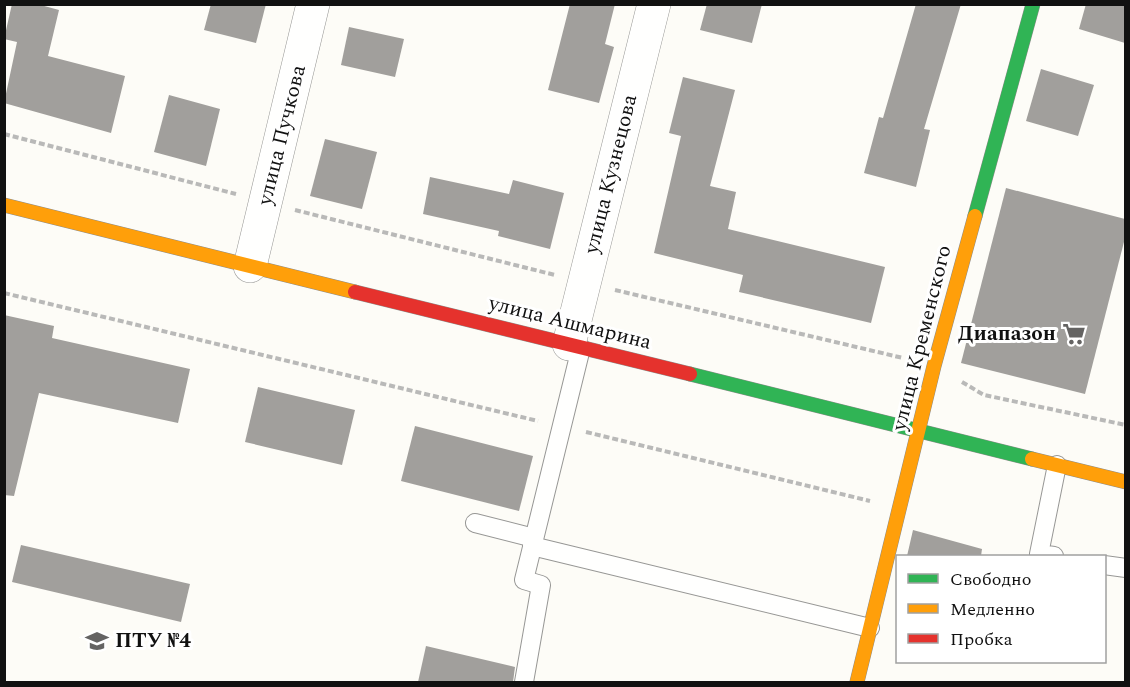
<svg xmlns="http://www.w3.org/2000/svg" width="1130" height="687" font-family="Spectral,serif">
	<rect width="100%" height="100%" fill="#fdfcf7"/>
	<!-- building -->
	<g fill="#a19f9c">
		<polygon points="12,4 37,4 59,10 48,56 125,76 111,133 4,103 17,42 4,39"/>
		<polygon points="211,4 266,4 256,43 204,30"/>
		<polygon points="570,4 615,4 605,44 614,47 599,103 548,90"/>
		<polygon points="707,4 762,4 752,43 700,30"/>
		<polygon points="916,4 961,4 924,129 930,130 916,187 864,173 879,117 883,118"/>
		<polygon points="1086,4 1125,4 1125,43 1079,29"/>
		<polygon points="349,27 404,39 395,77 341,65"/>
		<polygon points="1041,69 1094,85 1078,136 1026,121"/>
		<polygon points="683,77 735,90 710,186 736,192 728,229 885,267 871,323 739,292 743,275 654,253 681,136 669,133"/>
		<polygon points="169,95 220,109 206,166 154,152"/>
		<polygon points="325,139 377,152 362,209 310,196"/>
		<polygon points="430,177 509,194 513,180 564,193 550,249 498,236 499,231 423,214"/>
		<polygon points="1006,188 1125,219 1125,238 1085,394 961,363"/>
		<polygon points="4,315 54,326 52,338 190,369 178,423 39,393 14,496 4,495"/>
		<polygon points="258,387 355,410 342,465 245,442"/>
		<polygon points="415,426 533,456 519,511 401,481"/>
		<polygon points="913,530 982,549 981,556 907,556"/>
		<polygon points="21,545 190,584 181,622 12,582"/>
		<polygon points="426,646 515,667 513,682 418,682"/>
	</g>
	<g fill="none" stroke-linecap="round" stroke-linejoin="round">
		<!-- lane casing -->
		<g stroke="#979795" stroke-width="20">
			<g id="lane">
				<polyline points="475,523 534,538"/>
				<polyline points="532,546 870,628"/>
				<polyline points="1054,556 1039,554 1057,465"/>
				<polyline points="1104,565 1126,568"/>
				<polyline points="524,682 541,585 524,580 581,348"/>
			</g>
		</g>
		<!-- street casing -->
		<g stroke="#979795" stroke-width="34">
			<g id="street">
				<polyline points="250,266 313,4"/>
				<polyline points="569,344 654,4"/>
			</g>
		</g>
		<!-- fast casing -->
		<g stroke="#8e8d8b" stroke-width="15">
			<g id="fast">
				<polyline points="975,216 1033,4"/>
				<polyline points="690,374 1032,459"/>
			</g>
		</g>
		<!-- slow casing -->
		<g stroke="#8e8d8b" stroke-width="15">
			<g id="slow">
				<polyline points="4,205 355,292"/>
				<polyline points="1032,459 1126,482"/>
				<polyline points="857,682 934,366 975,216"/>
			</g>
		</g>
		<!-- jam casing -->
		<g stroke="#8e8d8b" stroke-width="15">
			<polyline id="jam" points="355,292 690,374"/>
		</g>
		<!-- path -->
		<g stroke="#b9b9b8" stroke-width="4" stroke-dasharray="6 3" stroke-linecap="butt">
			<polyline points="4,134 236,194"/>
			<polyline points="295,210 555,275"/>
			<polyline points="615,290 903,358"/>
			<polyline points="4,293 538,421"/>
			<polyline points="962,382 984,395 1126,425"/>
			<polyline points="586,432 870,501"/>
		</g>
		<!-- lane -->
		<use href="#lane" stroke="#fffffe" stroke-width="18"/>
		<!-- street -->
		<use href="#street" stroke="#fffffe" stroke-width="33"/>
		<!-- fast -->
		<use href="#fast" stroke="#30b455" stroke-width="14"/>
		<!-- slow -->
		<use href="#slow" stroke="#ff9f0a" stroke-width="14"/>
		<!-- jam -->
		<use href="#jam" stroke="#e5322d" stroke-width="14"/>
	</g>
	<!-- icons -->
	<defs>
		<g id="supermarket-bare" transform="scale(1.8)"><path d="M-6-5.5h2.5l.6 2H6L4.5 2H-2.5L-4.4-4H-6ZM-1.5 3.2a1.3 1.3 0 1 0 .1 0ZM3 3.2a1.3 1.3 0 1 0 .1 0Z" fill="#646362" stroke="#fff" stroke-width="2.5" paint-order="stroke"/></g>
		<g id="university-bare" transform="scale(1.8)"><path d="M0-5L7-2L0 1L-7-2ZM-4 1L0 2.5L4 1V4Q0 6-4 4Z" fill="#646362" stroke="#fff" stroke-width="2.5" paint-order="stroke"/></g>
	</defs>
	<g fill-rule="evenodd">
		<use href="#supermarket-bare" x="1074" y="334"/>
		<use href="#university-bare" x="97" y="641"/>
	</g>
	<g text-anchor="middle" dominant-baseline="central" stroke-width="6" stroke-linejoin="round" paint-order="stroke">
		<!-- street labels -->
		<g font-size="21" fill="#111" stroke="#fff">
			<text transform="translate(282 135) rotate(-76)">улица Пучкова</text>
			<text transform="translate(611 174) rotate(-76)">улица Кузнецова</text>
			<text transform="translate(570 323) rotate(14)">улица Ашмарина</text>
			<text transform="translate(922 338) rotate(-76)">улица Кременского</text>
		</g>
		<!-- poi labels -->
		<g font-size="21" font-weight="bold" fill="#111" stroke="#fff" text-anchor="end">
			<text x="1056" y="334">Диапазон</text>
			<text x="115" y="641" text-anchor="start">ПТУ №4</text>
		</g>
	</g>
	<!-- border -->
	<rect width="1130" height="687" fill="none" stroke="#111111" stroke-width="12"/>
	<!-- legend -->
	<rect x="896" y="555" width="210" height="108" fill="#ffffff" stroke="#a0a0a0" stroke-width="1.5"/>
	<rect x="908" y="574" width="30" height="9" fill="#30b455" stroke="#a0a0a0" stroke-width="1.5"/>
	<text x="950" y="585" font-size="18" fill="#111111">Свободно</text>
	<rect x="908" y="604" width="30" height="9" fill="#ff9f0a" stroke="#a0a0a0" stroke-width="1.5"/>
	<text x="950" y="615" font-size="18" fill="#111111">Медленно</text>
	<rect x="908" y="634" width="30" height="9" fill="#e5322d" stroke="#a0a0a0" stroke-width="1.5"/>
	<text x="950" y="645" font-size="18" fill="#111111">Пробка</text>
</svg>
